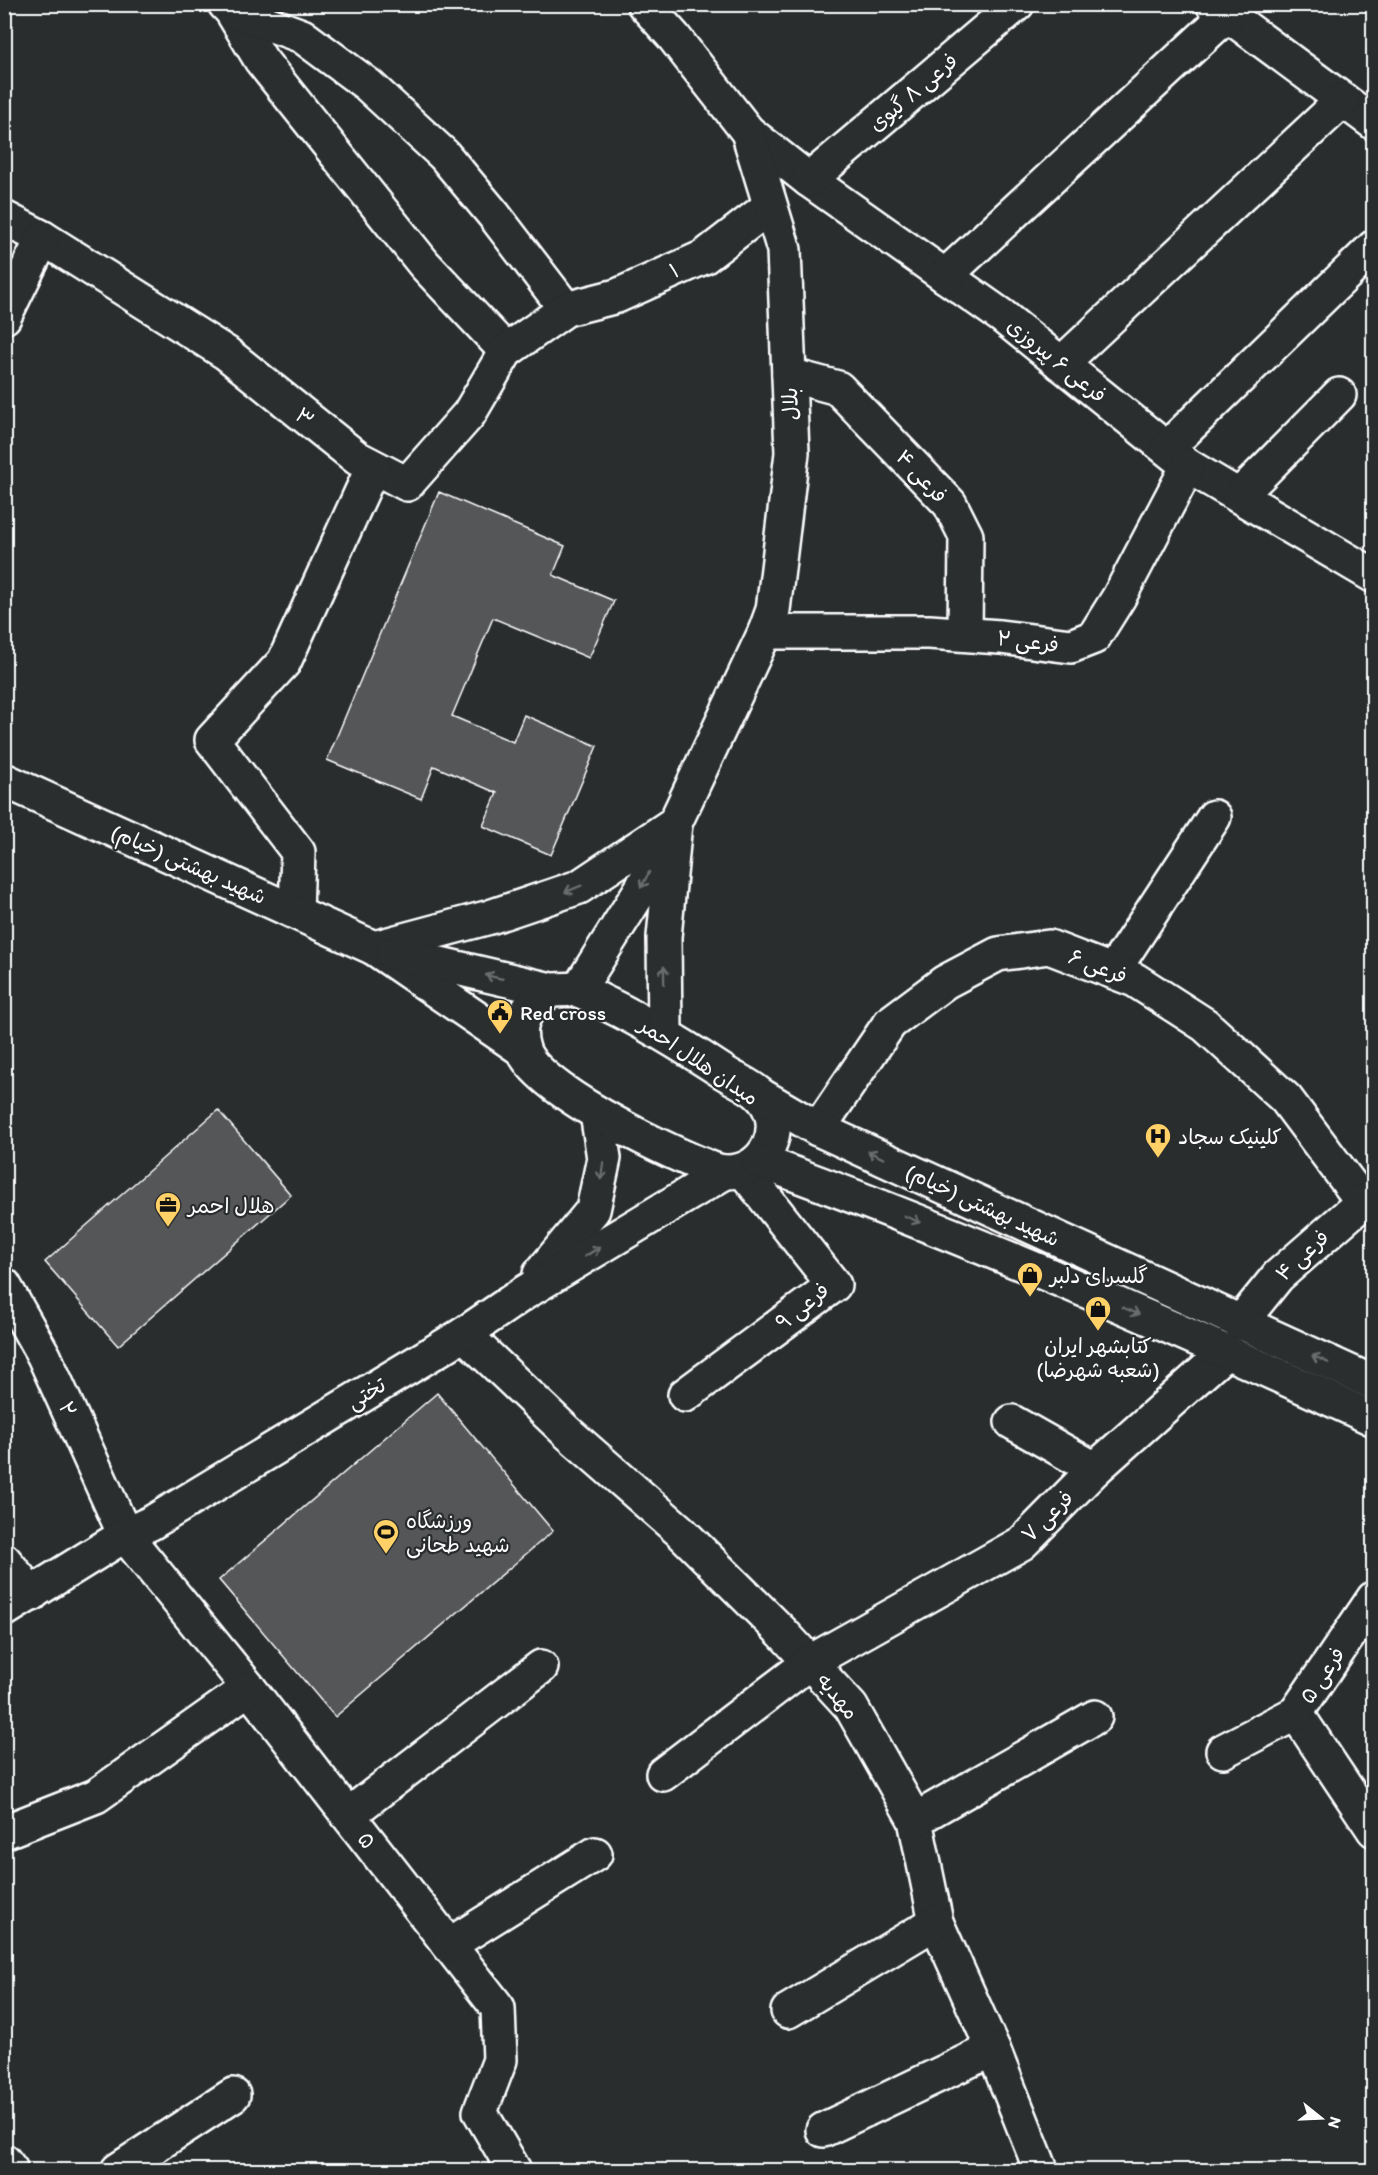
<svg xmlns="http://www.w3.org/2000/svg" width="1378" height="2175" font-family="Itim,'Playpen Sans Arabic',sans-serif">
	<rect width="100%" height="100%" fill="#2a2d2e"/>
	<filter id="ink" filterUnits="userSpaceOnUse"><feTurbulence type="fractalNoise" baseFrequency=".0167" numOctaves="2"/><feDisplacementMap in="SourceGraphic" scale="12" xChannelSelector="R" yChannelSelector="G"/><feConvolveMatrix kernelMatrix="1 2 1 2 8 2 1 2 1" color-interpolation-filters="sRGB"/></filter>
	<g filter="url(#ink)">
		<!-- building -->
		<g fill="#555758" stroke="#fff" stroke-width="1.5">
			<polygon points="439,492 565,546 553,575 614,601 589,658 493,618 452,716 513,742 524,715 597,746 551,855 483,826 497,793 434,766 421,799 327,760"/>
			<polygon points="218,1110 291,1195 118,1346 45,1262"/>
			<polygon points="437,1393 553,1531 335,1717 219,1580"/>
		</g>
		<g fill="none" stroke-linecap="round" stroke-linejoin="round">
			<!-- minor casing -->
			<g stroke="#fff" stroke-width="38">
				<g id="minor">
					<polyline points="225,4 231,10 261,60 424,264 506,351"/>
					<polyline points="1213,4 1374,123"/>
					<polyline points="231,10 302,36 368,85 444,155 494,215 566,309"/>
					<polyline points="748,132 809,180 1002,316 1188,466 1374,576"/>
					<polyline points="809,180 1017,4"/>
					<polyline points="4,218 43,238 226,353 357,458 407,484 469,414 506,351 566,309 617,296 704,257 770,206"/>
					<polyline points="945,276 1227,15"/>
					<polyline points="4,317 43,238"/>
					<polyline points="1061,364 1343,100"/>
					<polyline points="789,375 838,388 950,504 966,536 965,634"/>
					<polyline points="1167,448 1374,247"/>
					<polyline points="1239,496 1339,395"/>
					<polyline points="765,632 929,632 1000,637 1071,646 1094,637 1119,597 1188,466"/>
					<polyline points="296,912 298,852 212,740 284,662 373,467"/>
					<polyline points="1113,971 1214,817"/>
					<polyline points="818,1129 890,1023 945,982 998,954 1049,947 1135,980 1205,1025 1286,1099 1363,1202"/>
					<polyline points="540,1274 593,1210 604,1158 597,1113"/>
					<polyline points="4,1285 44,1356 125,1535 249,1688 498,2008 500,2060 480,2112 514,2170"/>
					<polyline points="1240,1323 1278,1276 1363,1202 1374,1197"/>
					<polyline points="464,1334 568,1433 680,1531 782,1632 851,1707 915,1820 936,1922 993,2049 1041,2170"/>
					<polyline points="685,1395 834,1285 743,1170"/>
					<polyline points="1012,1422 1095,1469"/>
					<polyline points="4,1560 32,1594"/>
					<polyline points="4,1610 125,1535 151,1523 464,1334 524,1293 725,1172"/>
					<polyline points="1296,1713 1374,1830"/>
					<polyline points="1223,1751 1296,1713 1374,1598"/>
					<polyline points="663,1774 810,1662 1022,1543 1095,1469 1227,1351"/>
					<polyline points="348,1815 541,1667"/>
					<polyline points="915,1820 1095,1717"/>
					<polyline points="4,1832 96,1796 249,1688"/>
					<polyline points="449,1945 595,1854"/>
					<polyline points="788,2011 936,1922"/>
					<polyline points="823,2130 993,2049"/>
					<polyline points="4,2161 11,2170"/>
					<polyline points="118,2170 233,2095"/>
				</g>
			</g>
			<!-- major casing -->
			<g stroke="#fff" stroke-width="38">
				<g id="major">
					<polyline points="4,780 374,948 523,1050"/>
					<polyline points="374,948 490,917 579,887 675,823 765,632 773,610 792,453 784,250 748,132 673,36 644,4"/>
					<polyline points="393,953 551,990"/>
					<path d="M551,990C559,990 570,989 578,990C588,993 598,1000 607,1004C649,1024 687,1048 725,1073C736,1080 751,1086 760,1095C789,1124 767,1173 726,1172C717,1172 708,1167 700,1164C662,1149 534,1088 523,1049C514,1020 529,1005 551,990Z"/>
					<polyline points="578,990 642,888 675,823 664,937 665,1033"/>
					<polyline points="760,1095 818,1129 1374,1383"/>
					<path d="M759,1161C968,1237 1172,1326 1374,1419"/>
				</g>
			</g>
			<!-- minor -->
			<use href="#minor" stroke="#2a2d2e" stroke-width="33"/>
			<!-- major -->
			<use href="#major" stroke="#2a2d2e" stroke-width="33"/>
		</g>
		<!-- one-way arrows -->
		<defs><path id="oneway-shaft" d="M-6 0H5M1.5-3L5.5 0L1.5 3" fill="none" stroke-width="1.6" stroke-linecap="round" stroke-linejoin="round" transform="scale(1.5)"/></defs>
		<g stroke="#6a6c6d">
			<use href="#oneway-shaft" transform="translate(645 880) rotate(118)"/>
			<use href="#oneway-shaft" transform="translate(573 889) rotate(158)"/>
			<use href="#oneway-shaft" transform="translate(664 975) rotate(-91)"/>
			<use href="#oneway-shaft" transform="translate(494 977) rotate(-167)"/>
			<use href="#oneway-shaft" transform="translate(876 1155) rotate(-155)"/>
			<use href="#oneway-shaft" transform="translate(602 1171) rotate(98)"/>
			<use href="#oneway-shaft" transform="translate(912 1219) rotate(23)"/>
			<use href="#oneway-shaft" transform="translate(592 1252) rotate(-31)"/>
			<use href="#oneway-shaft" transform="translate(1131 1311) rotate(23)"/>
			<use href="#oneway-shaft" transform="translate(1320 1359) rotate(-156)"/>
		</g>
	</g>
	<!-- icons -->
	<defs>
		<g id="civic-pin" transform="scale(1.35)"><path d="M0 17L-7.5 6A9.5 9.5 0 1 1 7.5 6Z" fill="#ffd166" stroke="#2a2d2e"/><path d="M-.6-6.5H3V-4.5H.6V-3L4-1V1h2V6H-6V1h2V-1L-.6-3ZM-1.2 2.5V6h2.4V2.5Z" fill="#111"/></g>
		<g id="hospital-pin" transform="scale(1.35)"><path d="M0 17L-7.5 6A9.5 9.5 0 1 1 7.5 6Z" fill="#ffd166" stroke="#2a2d2e"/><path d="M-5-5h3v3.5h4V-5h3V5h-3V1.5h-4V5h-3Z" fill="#111"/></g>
		<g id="office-pin" transform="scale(1.35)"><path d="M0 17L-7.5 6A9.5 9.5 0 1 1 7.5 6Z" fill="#ffd166" stroke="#2a2d2e"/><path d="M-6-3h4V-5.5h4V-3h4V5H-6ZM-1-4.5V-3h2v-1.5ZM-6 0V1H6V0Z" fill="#111"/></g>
		<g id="shop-pin" transform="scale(1.35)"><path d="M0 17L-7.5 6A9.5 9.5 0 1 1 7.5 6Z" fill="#ffd166" stroke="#2a2d2e"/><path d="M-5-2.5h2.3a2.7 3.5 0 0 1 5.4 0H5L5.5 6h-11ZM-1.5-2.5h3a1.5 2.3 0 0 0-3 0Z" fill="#111"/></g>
		<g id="stadium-pin" transform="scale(1.35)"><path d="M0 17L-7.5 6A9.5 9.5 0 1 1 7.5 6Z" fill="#ffd166" stroke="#2a2d2e"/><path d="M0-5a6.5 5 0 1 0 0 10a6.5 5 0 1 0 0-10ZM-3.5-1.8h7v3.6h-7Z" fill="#111"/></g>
	</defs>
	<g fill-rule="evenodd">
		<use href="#civic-pin" x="500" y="1012"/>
		<use href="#hospital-pin" x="1158" y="1136"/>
		<use href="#office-pin" x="168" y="1205"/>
		<use href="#shop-pin" x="1030" y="1275"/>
		<use href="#shop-pin" x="1098" y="1309"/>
		<use href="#stadium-pin" x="386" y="1532"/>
	</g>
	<g text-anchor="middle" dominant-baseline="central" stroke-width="4.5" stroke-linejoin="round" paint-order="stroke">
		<!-- street labels -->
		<g font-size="21" fill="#fff" stroke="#2a2d2e">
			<text transform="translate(913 92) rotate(-40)">فرعی ۸ گیوی</text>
			<text transform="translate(674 270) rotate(-25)">۱</text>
			<text transform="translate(1057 360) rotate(39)">فرعی ۶ پیروزی</text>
			<text transform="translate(790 404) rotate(-92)">بلال</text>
			<text transform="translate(305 417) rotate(39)">۳</text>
			<text transform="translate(922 476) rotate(47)">فرعی ۴</text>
			<text transform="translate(1028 641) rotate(7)">فرعی ۲</text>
			<text transform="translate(189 864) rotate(24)">شهید بهشتی (خیام)</text>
			<text transform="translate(1098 966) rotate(21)">فرعی ۶</text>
			<text transform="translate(699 1061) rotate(34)">میدان هلال احمر</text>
			<text transform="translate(983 1205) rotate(25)">شهید بهشتی (خیام)</text>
			<text transform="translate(1302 1255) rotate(-43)">فرعی ۴</text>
			<text transform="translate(802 1306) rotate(-39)">فرعی ۹</text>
			<text transform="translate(366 1393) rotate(-31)">تختی</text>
			<text transform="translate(68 1409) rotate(66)">۲</text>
			<text transform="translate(1047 1516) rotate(-45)">فرعی ۷</text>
			<text transform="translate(1322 1675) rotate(-56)">فرعی ۵</text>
			<text transform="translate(838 1696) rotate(51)">مهدیه</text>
			<text transform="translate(367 1840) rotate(52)">۵</text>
		</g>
		<!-- poi labels -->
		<g font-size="21" fill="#fff" stroke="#2a2d2e" text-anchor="start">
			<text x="520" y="1012">Red cross</text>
			<text x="1178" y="1136">کلینیک سجاد</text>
			<text x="188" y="1205">هلال احمر</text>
			<text x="1050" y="1275">گلسرای دلبر</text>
			<text x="1098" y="1345" text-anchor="middle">کتابشهر ایران<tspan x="1098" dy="24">(شعبه شهرضا)</tspan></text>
			<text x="406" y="1520">ورزشگاه<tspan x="406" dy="24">شهید طحانی</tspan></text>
		</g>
	</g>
	<!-- margin -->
	<rect width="1378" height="2175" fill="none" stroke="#2a2d2e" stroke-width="24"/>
	<rect x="12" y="12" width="1354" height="2151" fill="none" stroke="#fff" stroke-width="2" filter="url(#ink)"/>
	<!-- north arrow -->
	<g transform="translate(1321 2118) rotate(108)" stroke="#2a2d2e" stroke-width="4.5" paint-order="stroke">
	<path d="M0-4.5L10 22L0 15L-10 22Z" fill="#ffffff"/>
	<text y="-9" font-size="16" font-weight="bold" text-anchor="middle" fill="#ffffff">N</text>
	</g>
</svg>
